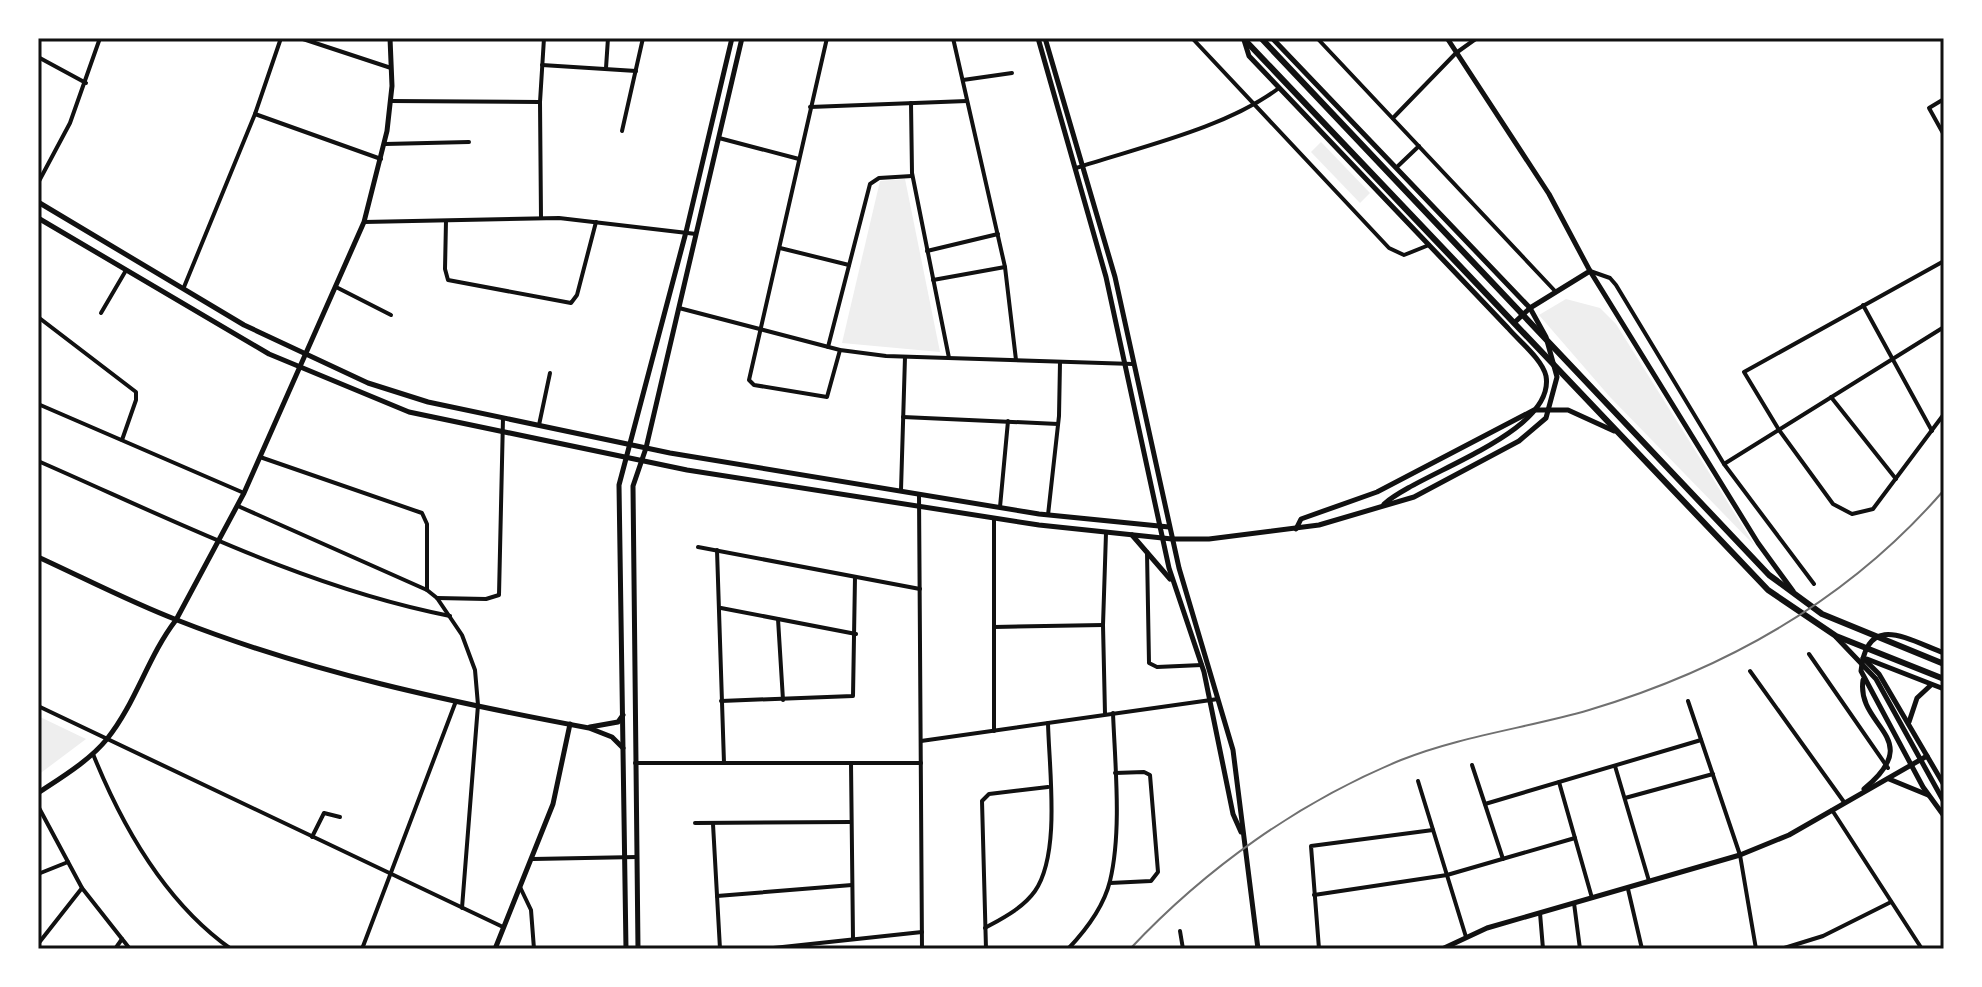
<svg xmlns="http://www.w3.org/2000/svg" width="1982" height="987" font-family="Quicksand,sans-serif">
	<rect width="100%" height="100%" fill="#fff"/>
	<!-- green -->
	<g fill="#eee">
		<polygon points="1321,142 1370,193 1360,203 1311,152"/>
		<polygon points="905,179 940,352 842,343 880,181"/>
		<polygon points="1566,299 1600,308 1616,324 1755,546 1610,397 1539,315"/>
		<polygon points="38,716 86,739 38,775"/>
	</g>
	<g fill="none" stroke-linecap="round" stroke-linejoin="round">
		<!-- minor -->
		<g stroke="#111" stroke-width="4">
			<polyline points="300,38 391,68"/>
			<polyline points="827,38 749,380 754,385 827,397 840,350"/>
			<polyline points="953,38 1005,267 1016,360"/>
			<polyline points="1192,38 1389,248 1404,255 1429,245"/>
			<polyline points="1317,38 1555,291"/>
			<polyline points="38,57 86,83"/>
			<polyline points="542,65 636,71"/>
			<polyline points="606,68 608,38"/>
			<polyline points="963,80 1012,73"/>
			<polyline points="1944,99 1929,108 1944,135"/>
			<polyline points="390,101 540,102"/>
			<polyline points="911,103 912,173 949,358"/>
			<polyline points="810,107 967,101"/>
			<polyline points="255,114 381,159"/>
			<polyline points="1393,118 1456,53 1477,38"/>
			<polyline points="622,131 643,38"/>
			<polyline points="719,138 799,159"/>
			<polyline points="385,144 469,142"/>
			<polyline points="1398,166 1419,146"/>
			<path d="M1076,168C1140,147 1226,128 1279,88"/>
			<polyline points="38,183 70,123 100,38"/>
			<polyline points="541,218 540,102 544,38"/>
			<polyline points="446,221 445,269 448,280 571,303 577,295 596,222"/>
			<polyline points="364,222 559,218 696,234"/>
			<polyline points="780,248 849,265"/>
			<polyline points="927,251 998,234"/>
			<polyline points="1944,261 1744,372 1779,430 1833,504 1852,514 1873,509 1944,414"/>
			<polyline points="1590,271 1610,278 1616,285 1724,464 1814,584"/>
			<polyline points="933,280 1005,267"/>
			<polyline points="184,287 255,114 281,38"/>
			<polyline points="336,287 391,315"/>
			<polyline points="1863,305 1932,431"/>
			<polyline points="679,308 840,350 886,356 1133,364"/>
			<polyline points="101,313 125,272"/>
			<polyline points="38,317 136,392 136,400 122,440"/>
			<polyline points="828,347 870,184 879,178 912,176"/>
			<polyline points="1831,397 1896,479"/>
			<polyline points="38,404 244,493"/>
			<polyline points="903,417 1058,424"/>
			<polyline points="539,425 550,373"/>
			<polyline points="260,457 422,513 427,524 427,590"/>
			<path d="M38,461C171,519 306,588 450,616"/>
			<polyline points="1724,464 1944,327"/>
			<polyline points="901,490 905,357"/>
			<polyline points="919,494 922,949"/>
			<polyline points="238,506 427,590 437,598 462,635 475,670 478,705 462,908"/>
			<polyline points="1000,507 1008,421"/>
			<polyline points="1048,515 1059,416 1060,362"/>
			<polyline points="698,547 920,589"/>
			<polyline points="717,550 724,763"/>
			<polyline points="1147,552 1149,663 1157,667 1202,665"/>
			<polyline points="437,598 486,599 499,595 503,418"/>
			<polyline points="721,608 856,634"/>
			<polyline points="778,619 783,700"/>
			<polyline points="994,627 1103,625"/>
			<polyline points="1809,654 1888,768"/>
			<polyline points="1750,671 1844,802"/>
			<polyline points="721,701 853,696 855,577"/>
			<polyline points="1688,701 1740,855 1756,949"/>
			<polyline points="38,706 503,927"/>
			<polyline points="1105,714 1103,625 1106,533"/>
			<polyline points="994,731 994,518"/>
			<polyline points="921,741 1218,699"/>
			<path d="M93,754C122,826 166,903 231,949"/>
			<polyline points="635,763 921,763"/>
			<polyline points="851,763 853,939"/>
			<polyline points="1472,765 1503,859"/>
			<polyline points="1615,766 1649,881"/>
			<polyline points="1418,781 1466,937"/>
			<polyline points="1559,782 1592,898"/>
			<polyline points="1625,798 1713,774"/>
			<polyline points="1485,804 1701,740"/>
			<polyline points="38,806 82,888 130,949"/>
			<polyline points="1832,810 1922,949"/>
			<polyline points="695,823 851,822"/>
			<polyline points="713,824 720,949"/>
			<polyline points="312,837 324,813 340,817"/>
			<polyline points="533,859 637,857"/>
			<polyline points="38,874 68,862"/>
			<polyline points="1110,883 1151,881 1158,872 1150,775 1144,772 1115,773"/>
			<polyline points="520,887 531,910 534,949"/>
			<polyline points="1628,889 1642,949"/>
			<polyline points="1314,895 1447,875 1575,838"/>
			<polyline points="717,896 852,885"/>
			<polyline points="1574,903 1580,949"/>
			<polyline points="1540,913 1543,949"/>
			<path d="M985,928C1003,918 1023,908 1035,891C1061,853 1049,769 1048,723"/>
			<polyline points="1180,931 1183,949"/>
			<polyline points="38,944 82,888"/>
			<polyline points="115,949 122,939"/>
			<polyline points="362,949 456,701"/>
			<polyline points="764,949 922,932"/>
			<polyline points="986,949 982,801 989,794 1048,787"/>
			<path d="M1068,949C1086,930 1104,906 1110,881C1122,831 1115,764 1113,713"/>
			<polyline points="1319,949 1311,846 1433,830"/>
			<polyline points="1781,949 1823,936 1891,902"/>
		</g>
		<!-- tertiary -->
		<g stroke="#111" stroke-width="5">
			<polyline points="1038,38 1106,277 1169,568 1204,672 1233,814 1241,832"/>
			<polyline points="1045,38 1115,277 1179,568 1233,750 1258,949"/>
			<polyline points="1447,38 1549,194 1590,271 1530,308 1514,323"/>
			<path d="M1244,40L1249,56L1508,328C1519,341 1542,359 1546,376C1556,433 1420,472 1384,504"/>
			<polyline points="38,202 244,325 368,383 428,402 670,453 1039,514 1169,527"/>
			<polyline points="38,218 269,354 409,412 687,470 1039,525 1172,539 1209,539 1319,525 1414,497 1519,441 1546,418 1557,377 1546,337 1530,308 1272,38"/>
			<polyline points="1590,271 1758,543 1793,591"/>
			<polyline points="1296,529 1301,519 1377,492 1534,410 1568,410 1614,431"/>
			<polyline points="1132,535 1170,579"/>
			<path d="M38,557C84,578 130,602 177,620C309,672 450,702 589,728L612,737L623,748"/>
			<polyline points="1836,637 1876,679 1944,802"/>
			<path d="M1944,653C1907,639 1867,612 1861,671L1923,787L1944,816"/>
			<polyline points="1863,658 1879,674 1944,785"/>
			<polyline points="1867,659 1944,689"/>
			<path d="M1863,680C1856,728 1927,737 1864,789"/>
			<polyline points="1909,722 1917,698 1931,685"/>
			<polyline points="590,727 618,722 623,715"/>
			<polyline points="1889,779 1928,795"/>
			<path d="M38,793C62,777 89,761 107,739C136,703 148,656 176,620L244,493L364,222L387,131L392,86L390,38"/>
			<polyline points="495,949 553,804 570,724"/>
			<polyline points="626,949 619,485 686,232 732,38"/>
			<polyline points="638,949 633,486 646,448 742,38"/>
			<polyline points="1442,949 1487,928 1740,855 1789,835 1927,756"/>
		</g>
		<!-- trunk -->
		<g stroke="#111" stroke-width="6">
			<polyline points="1243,38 1768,590 1836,636 1944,679"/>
			<polyline points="1261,38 1769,575 1822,614 1944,664"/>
		</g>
		<!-- rail -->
		<path stroke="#707070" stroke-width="2" d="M1130,949C1206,868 1299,802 1401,760C1461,736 1527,728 1589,710C1726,669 1850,599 1944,490"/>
	</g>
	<!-- border -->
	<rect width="1982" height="987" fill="none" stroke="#ffffff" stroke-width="80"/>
	<rect x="40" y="40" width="1902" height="907" fill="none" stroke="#111" stroke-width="3"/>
</svg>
